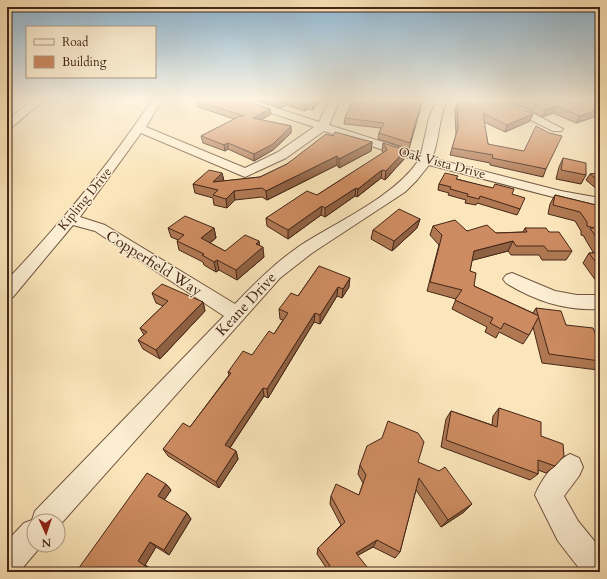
<svg xmlns="http://www.w3.org/2000/svg" width="607" height="579" font-family="Cardo,serif">
	<rect width="100%" height="100%" fill="#fbe5ba"/>
	<filter id="stains"><feTurbulence type="fractalNoise" baseFrequency=".005" numOctaves="4"/><feColorMatrix values="0 0 0 0 .2 0 0 0 0 .09 0 0 0 0 .02 0 0 0 .5 -.17"/></filter>
	<radialGradient id="worn" r=".72"><stop offset=".6" stop-color="#630" stop-opacity="0"/><stop offset="1" stop-color="#630" stop-opacity=".3"/></radialGradient>
	<g fill="none" stroke-linecap="round" stroke-linejoin="round">
		<!-- minor casing -->
		<g stroke="#725640" stroke-width="2">
			<g id="minor">
				<polygon points="33,100 44,100 11,128 7,129 7,120"/>
				<path d="M152,100H162L146,127L245,168L278,152L314,127L237,102L236,100H252L319,122L330,100H340L329,125L421,154L429,118L437,100H447C438,119 440,139 432,158L561,191L600,198V206L561,199L429,165L417,180L405,192L312,253L280,278L58,527V521H34V545H42L19,572H7V541L24,523L32,520L35,511L224,316L95,231L73,225L13,297L7,299V280C60,224 109,165 152,100ZM324,131L418,161C395,196 337,222 301,245C276,262 256,282 235,304L105,225L80,217L141,133L245,177L286,158Z"/>
				<polygon points="484,100 500,100 523,108 563,129 561,131 553,131 515,112"/>
				<path d="M512,273L555,291L577,295H600V309C566,311 535,301 506,283L503,279L506,275Z"/>
				<path d="M570,454L579,458L583,467L579,476L564,496L578,521L600,548V572H582L558,541L535,495C541,480 555,461 570,454Z"/>
			</g>
		</g>
		<!-- minor -->
		<use href="#minor" fill="#fceed2" fill-rule="evenodd"/>
	</g>
	<!-- wall -->
	<g fill="#af7853" stroke="#442618">
		<polygon points="257,100 321,100 313,110 308,109 304,111 286,105 281,108"/>
		<polygon points="353,100 423,100 409,149 378,139 379,133 381,128 344,124 345,118"/>
		<polygon points="505,100 600,100 600,115 576,123 553,113 543,117 523,107"/>
		<polygon points="197,101 270,109 271,114 261,120 291,126 291,133 273,150 254,161 228,149 225,151 203,143 201,136 234,119 198,107"/>
		<polygon points="457,103 530,121 505,132 484,122 488,144 546,169 543,177 490,165 490,163 450,155 456,135 455,109"/>
		<polygon points="333,136 372,142 371,151 339,168 337,165 267,200 262,197 235,200 227,208 214,205 213,198 195,193 193,184 222,173 224,181 260,177 287,164"/>
		<polygon points="383,143 405,158 385,180 381,178 357,197 355,196 325,217 321,215 288,239 267,226 266,218 317,195 383,153 382,151"/>
		<polygon points="563,158 586,175 581,184 556,179 559,167"/>
		<polygon points="600,173 600,190 598,190 586,180 590,174"/>
		<polygon points="457,179 512,194 520,209 517,215 477,203 476,205 465,203 466,200 448,195 449,193 438,190 439,184"/>
		<polygon points="555,195 600,206 600,285 599,285 583,263 589,253 592,253 593,252 584,237 584,236 581,235 581,231 575,221 548,214 550,204"/>
		<polygon points="420,219 417,228 392,251 371,239 373,230"/>
		<polygon points="433,226 467,231 496,233 523,232 525,228 549,232 572,251 566,260 542,260 539,255 511,255 508,251 472,260 470,271 474,286 533,313 536,308 600,344 600,369 598,370 542,363 533,327 529,335 523,344 499,332 496,338 485,332 487,327 452,309 456,299 427,291 439,245 430,235"/>
		<polygon points="168,228 214,228 216,238 210,243 225,251 259,241 259,246 264,257 237,280 219,270 216,272 204,265 203,262 179,250 177,241 178,240 171,237"/>
		<polygon points="319,266 349,287 342,298 337,296 320,324 314,322 268,398 264,396 230,448 236,451 238,459 219,488 168,456 163,449 190,427 229,375 228,372 252,355 274,334 283,320 280,319 279,309 298,296"/>
		<polygon points="152,293 203,302 205,311 160,359 143,349 138,340 144,335 140,328 163,306 156,303"/>
		<polygon points="499,408 541,436 555,466 546,473 538,470 538,474 530,480 441,447 446,419 451,411 492,425 493,416"/>
		<polygon points="418,462 464,512 441,527 416,490 400,552 395,558 373,547 358,555 327,569 317,554 318,548 341,525 330,504 331,496 359,495 363,483 358,474 360,465"/>
		<polygon points="166,484 171,490 164,500 187,513 191,519 169,555 156,547 145,565 155,571 76,572"/>
	</g>
	<!-- shaded-wall -->
	<g fill="#8f6143" stroke="#442618">
		<polygon points="285,100 286,100 286,105 281,108 281,102"/>
		<polygon points="317,100 321,100 313,110 313,104"/>
		<polygon points="308,103 308,109 304,111 304,105"/>
		<polygon points="556,106 553,113 543,117 546,110"/>
		<polygon points="270,109 271,114 254,124 253,118"/>
		<polygon points="600,109 600,115 576,123 580,116"/>
		<polygon points="533,114 530,121 505,132 507,125"/>
		<polygon points="291,126 291,133 273,150 254,161 254,154"/>
		<polygon points="372,142 371,151 339,168 339,159"/>
		<polygon points="228,143 228,149 225,151 224,145"/>
		<polygon points="406,150 405,158 385,180 386,171"/>
		<polygon points="337,156 337,165 267,200 266,191"/>
		<polygon points="382,170 381,178 357,197 358,189"/>
		<polygon points="222,173 224,182 213,182"/>
		<polygon points="356,188 355,196 325,217 325,208"/>
		<polygon points="234,191 235,200 227,208 226,199"/>
		<polygon points="322,206 321,215 288,239 288,230"/>
		<polygon points="420,219 417,228 392,251 394,241"/>
		<polygon points="214,228 216,238 203,248 201,238"/>
		<polygon points="259,241 260,250 263,247 264,257 237,280 236,270 256,244"/>
		<polygon points="513,241 508,251 470,261 474,251"/>
		<polygon points="217,260 219,270 216,272 214,262"/>
		<polygon points="350,278 349,287 342,298 343,289"/>
		<polygon points="338,287 337,296 320,324 320,315"/>
		<polygon points="203,302 205,311 160,359 156,350"/>
		<polygon points="315,313 314,322 268,398 267,389"/>
		<polygon points="263,388 264,396 227,452 225,445"/>
		<polygon points="236,451 238,459 219,488 216,482"/>
		<polygon points="166,484 171,490 163,502 158,496"/>
		<polygon points="472,504 464,512 441,527 448,520"/>
		<polygon points="187,513 191,519 169,555 164,550"/>
		<polygon points="377,540 373,547 353,558 356,553"/>
		<polygon points="150,542 156,547 145,565 155,571 154,572 146,572 138,561"/>
	</g>
	<!-- building -->
	<g fill="#cc8b60" stroke="#442618">
		<polygon points="199,100 244,100 270,109 253,118 291,126 273,144 254,154 228,143 224,145 201,136 240,116 244,116 197,101"/>
		<polygon points="275,100 285,100 281,102"/>
		<polygon points="288,100 317,100 313,104 308,103 304,105"/>
		<polygon points="353,100 422,100 410,143 379,133 384,123 345,118"/>
		<polygon points="458,100 498,100 533,114 507,125 483,113 488,144 524,151 536,126 549,133 562,136 546,169 492,158 493,155 452,148 458,128 457,103"/>
		<polygon points="526,100 600,100 600,109 580,116 556,106 546,110"/>
		<polygon points="335,132 372,142 339,159 337,156 266,191 262,188 234,191 226,199 213,195 218,190 193,184 209,170 222,173 213,182 260,177 287,164 326,134 333,136"/>
		<polygon points="383,143 406,150 386,171 382,170 358,189 356,188 325,208 322,206 288,230 266,218 307,191 317,195 387,150"/>
		<polygon points="563,158 586,163 586,175 561,170"/>
		<polygon points="445,173 458,176 456,179 493,188 495,184 514,189 512,194 525,198 520,209 480,196 479,199 467,196 468,194 450,189 451,187 439,184"/>
		<polygon points="600,173 600,182 590,174"/>
		<polygon points="555,195 600,206 600,243 590,228 594,228 587,226 587,222 580,212 553,205"/>
		<polygon points="399,209 420,219 394,241 373,230"/>
		<polygon points="185,216 214,228 201,238 225,251 245,235 259,241 256,244 263,247 236,270 217,260 214,262 202,255 204,254 177,241 184,235 168,228"/>
		<polygon points="455,220 467,231 487,225 496,233 527,232 525,228 546,228 549,232 559,232 572,251 548,251 544,246 516,246 513,241 474,251 470,271 476,273 474,286 539,316 529,335 504,323 501,329 490,323 493,318 455,300 462,290 430,282 442,235 433,226"/>
		<polygon points="589,253 600,253 600,268"/>
		<polygon points="319,266 350,278 343,289 338,287 320,315 315,313 267,389 263,388 225,445 236,451 216,482 163,449 183,423 190,427 231,373 228,372 243,351 252,355 269,331 274,334 288,313 279,309 291,293 298,296"/>
		<polygon points="162,284 203,302 156,350 138,340 147,332 140,328 168,301 152,293"/>
		<polygon points="536,308 561,311 566,325 593,328 600,344 600,361 549,354"/>
		<polygon points="499,408 541,422 541,436 563,444 564,456 555,466 538,460 538,474 446,440 451,411 497,427"/>
		<polygon points="388,421 418,433 424,442 418,462 439,471 445,467 472,504 448,520 419,478 400,552 377,540 356,553 371,572 324,572 330,566 318,548 345,522 331,496 336,484 359,495 366,475 360,465 367,446 382,438"/>
		<polygon points="147,473 166,484 158,496 187,513 164,550 150,542 138,561 148,568 146,572 76,572"/>
	</g>
	<!-- sky -->
	<linearGradient id="sky" x2="0" y2="1"><stop stop-color="#8cb7d6"/><stop offset="0.55" stop-color="#fdf3e0"/><stop offset="1" stop-color="#fdf3e0" stop-opacity="0"/></linearGradient>
	<rect width="607" height="181" fill="url(#sky)"/>
	<g text-anchor="middle" dominant-baseline="central" stroke-width="3" stroke-linejoin="round" paint-order="stroke">
		<!-- far-street labels -->
		<g font-size="13" fill="#442618" stroke="#fceed2">
			<text transform="translate(442 163) rotate(15)">Oak Vista Drive</text>
			<text transform="translate(85 199) rotate(-51)">Kipling Drive</text>
		</g>
		<!-- street labels -->
		<g font-size="15" fill="#442618" stroke="#fceed2">
			<text transform="translate(154 263) rotate(32)">Copperfield Way</text>
			<text transform="translate(246 304) rotate(-47)">Keane Drive</text>
		</g>
	</g>
	<!-- margin -->
	<rect width="607" height="579" fill="none" stroke="#fbe5ba" stroke-width="24"/>
	<rect x="8" y="8" width="591" height="563" fill="none" stroke="#442618" stroke-width="2"/>
	<rect x="12" y="12" width="583" height="555" fill="none" stroke="#442618"/>
	<!-- legend -->
	<rect x="26" y="26" width="130" height="52" fill="#fceed2" stroke="#b29e88"/>
	<rect x="34" y="39" width="20" height="6" fill="#fceed2" stroke="#b29e88"/>
	<text x="62" y="46" font-size="12" fill="#442618">Road</text>
	<rect x="34" y="56" width="20" height="12" fill="#cc8b60" stroke="#b29e88"/>
	<text x="62" y="66" font-size="12" fill="#442618">Building</text>
	<!-- north arrow -->
	<g transform="translate(46 533) rotate(177)"><circle r="19" fill="#fceed2" stroke="#b29e88"/>
	<path d="M0-3L7 15L0 10L-7 15Z" fill="#8f2418"/>
	<text y="-6" font-size="11" font-weight="bold" text-anchor="middle" fill="#442618">N</text>
	</g>
	<rect width="100%" height="100%" filter="url(#stains)"/>
	<rect width="100%" height="100%" fill="url(#worn)"/>
</svg>
